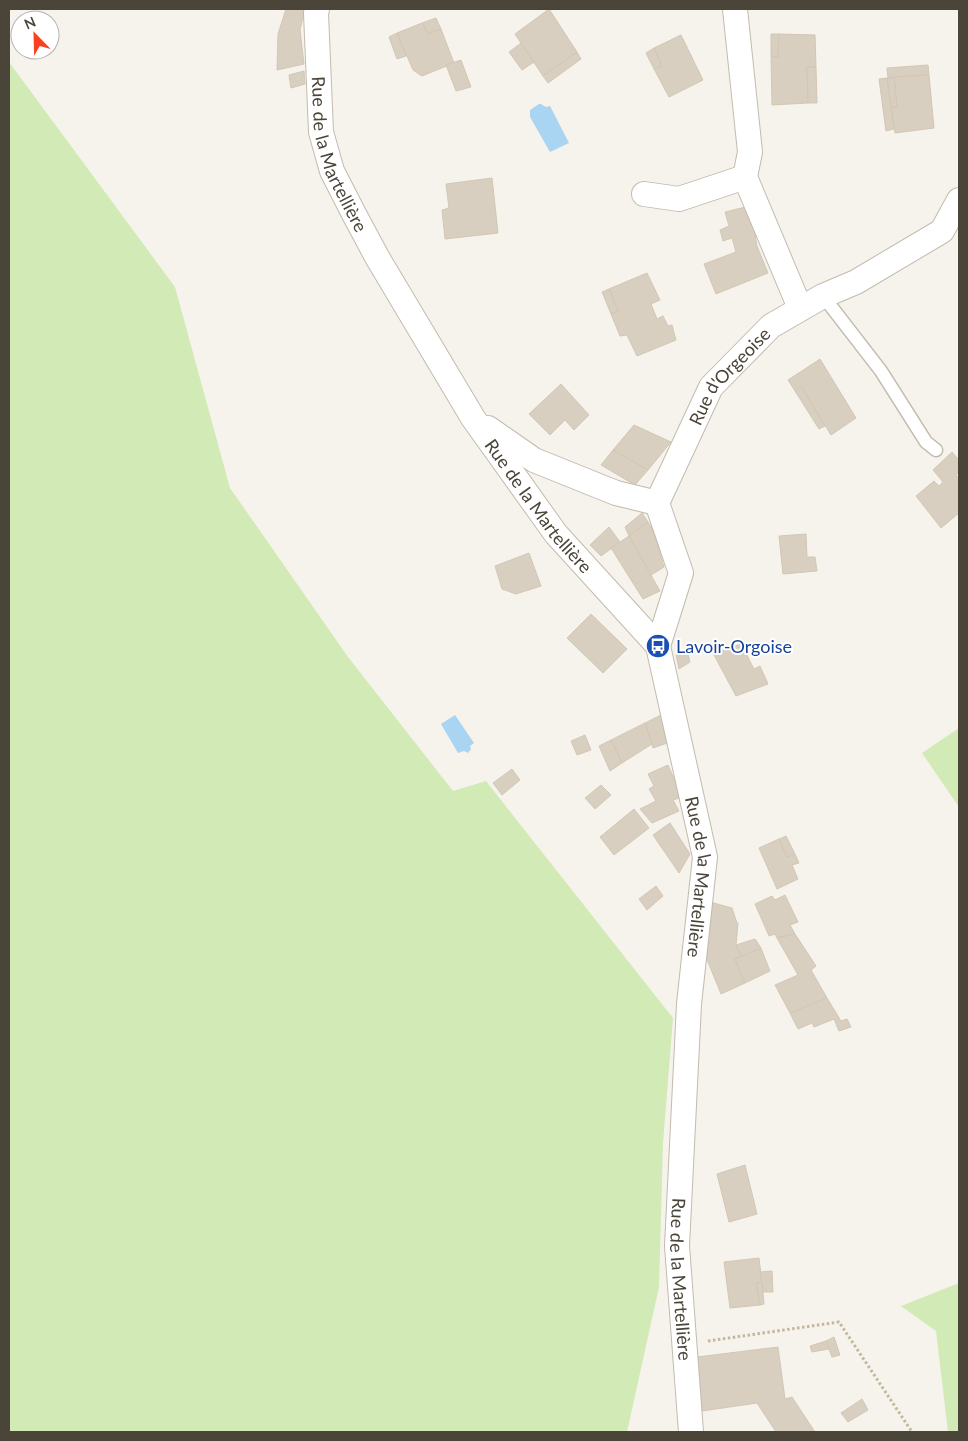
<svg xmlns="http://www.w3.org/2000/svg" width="968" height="1441" font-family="Lato,sans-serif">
	<rect width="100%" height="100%" fill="#f6f3ec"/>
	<!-- green -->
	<g fill="#d2eab5">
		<polygon points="9,62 175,287 230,488 348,657 453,791 486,781 673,1018 663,1143 659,1287 627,1432 9,1432"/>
		<polygon points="959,728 959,807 922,753"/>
		<polygon points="959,1283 959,1432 948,1432 936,1331 901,1306"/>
	</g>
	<!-- water -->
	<g fill="#a9d4f2">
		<polygon points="539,104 541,104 546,107 550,106 569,143 550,152 530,117 530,110"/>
		<polygon points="455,715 474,743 470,746 471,749 468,753 464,751 458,753 441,724"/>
	</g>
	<!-- building -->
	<g fill="#d8cfc1" stroke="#d3c7b4">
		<polygon points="286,9 305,9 300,30 304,64 277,70 278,34"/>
		<polygon points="549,9 577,52 543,76 515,34"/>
		<polygon points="436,18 441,29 428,34 422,23"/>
		<polygon points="422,23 428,34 441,29 454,63 422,76 413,70 397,33"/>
		<polygon points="397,33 406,56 397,59 389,37"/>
		<polygon points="771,34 779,34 778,57 771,56"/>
		<polygon points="779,34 815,35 816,67 807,67 808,103 772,105 771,56 778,57"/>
		<polygon points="681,35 703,80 669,97 654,69 662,66 654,48"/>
		<polygon points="521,43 534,62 522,70 509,52"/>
		<polygon points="654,48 662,66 654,69 646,53"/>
		<polygon points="577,52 581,59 548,83 543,76"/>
		<polygon points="461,60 471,87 456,91 446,65"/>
		<polygon points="928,65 929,75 888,78 887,68"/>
		<polygon points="807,67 816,67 817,103 808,103"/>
		<polygon points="304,71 305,84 291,88 289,75"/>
		<polygon points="929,75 934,128 895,133 891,107 897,107 894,77"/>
		<polygon points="894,77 897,107 891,107 887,78"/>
		<polygon points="887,78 894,129 886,131 879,79"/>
		<polygon points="492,178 498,233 445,239 442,210 449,208 446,184"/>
		<polygon points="750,206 757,246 768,273 716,294 704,264 736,252 732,238 723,241 720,230 729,226 725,212"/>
		<polygon points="647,273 660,300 651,304 657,319 663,316 668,326 672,325 676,340 637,356 627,335 620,336 611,314 618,311 609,289"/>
		<polygon points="609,289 618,311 611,314 602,292"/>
		<polygon points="820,359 856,418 831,435 801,386 795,391 788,380"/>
		<polygon points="561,384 589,415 574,430 565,420 550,435 529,414"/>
		<polygon points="801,386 825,426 819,429 795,391"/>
		<polygon points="634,425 671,442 648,470 613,450"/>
		<polygon points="613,450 648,470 635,485 601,465"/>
		<polygon points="952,452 959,460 959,472 956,475 959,479 959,513 941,528 916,496 934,481 939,486 943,482 933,470"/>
		<polygon points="642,513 648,522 629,536 625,527"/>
		<polygon points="648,522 653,530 664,567 651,575 629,536"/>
		<polygon points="609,527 620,542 601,556 590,545"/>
		<polygon points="806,534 807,557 815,557 817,571 783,574 779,536"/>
		<polygon points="629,536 660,591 643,599 611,548"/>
		<polygon points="529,553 541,586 516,594 502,589 495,566"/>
		<polygon points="591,614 627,649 603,673 567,638"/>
		<polygon points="741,644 754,669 760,666 768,684 736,696 713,653"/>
		<polygon points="687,650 690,662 679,669 676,654"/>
		<polygon points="661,715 670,742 653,748 645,723"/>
		<polygon points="645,723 652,744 622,763 611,740"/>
		<polygon points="585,735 591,750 577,755 571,741"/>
		<polygon points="611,740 622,763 610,771 599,746"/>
		<polygon points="668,765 682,797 673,800 679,811 652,823 640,809 656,801 649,789 654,786 648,774"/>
		<polygon points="512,769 520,780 502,795 493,783"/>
		<polygon points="601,785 611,795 595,809 585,798"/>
		<polygon points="634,809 649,828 614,855 600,837"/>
		<polygon points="670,823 690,854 679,873 653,835"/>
		<polygon points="786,836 795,854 787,857 779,839"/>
		<polygon points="779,839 787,857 795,854 799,863 792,865 798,879 777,889 759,848"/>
		<polygon points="656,886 663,896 647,910 639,899"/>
		<polygon points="785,895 798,922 790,925 795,934 777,938 775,934 769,936 755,904 772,896 775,900"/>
		<polygon points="710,902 732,908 737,923 738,923 736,945 741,957 735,959 745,983 721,994 704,952"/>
		<polygon points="795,934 816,966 811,970 827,998 790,1013 775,985 798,975 777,938"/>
		<polygon points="755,939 761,948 741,957 736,945"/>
		<polygon points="761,948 770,971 745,983 735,959"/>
		<polygon points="827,998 841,1021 847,1019 851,1027 839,1031 834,1019 814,1027 812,1023 798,1029 790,1013"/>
		<polygon points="745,1165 757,1214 729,1222 717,1174"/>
		<polygon points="759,1258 762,1283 756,1283 760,1305 730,1308 724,1262"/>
		<polygon points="772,1271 773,1292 763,1292 760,1272"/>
		<polygon points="756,1283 762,1283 764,1304 760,1305"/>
		<polygon points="834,1337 840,1355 832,1357 826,1341"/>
		<polygon points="826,1341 829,1349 812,1352 810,1346"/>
		<polygon points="778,1347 785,1399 792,1397 815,1432 776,1432 757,1403 702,1411 697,1357"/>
		<polygon points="862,1399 868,1410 848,1422 841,1413"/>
	</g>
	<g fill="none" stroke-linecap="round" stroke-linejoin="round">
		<!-- lane casing -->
		<g stroke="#c2bbae" stroke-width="15">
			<polyline id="lane" points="823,296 881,371 926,442 936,450"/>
		</g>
		<!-- street casing -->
		<g stroke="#c2bbae" stroke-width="26">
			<g id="street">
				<path id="s1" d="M317,9L316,13L321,132L332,171L354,214L377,257L473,418L556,534L658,646L705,857L689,1004L677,1246L691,1432"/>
				<polyline points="735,9 750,152 745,177"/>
				<polyline points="644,194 679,199 745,177 800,308"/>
				<polyline points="488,428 534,460 616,493 657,503"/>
				<path id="s2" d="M658,646L681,573L657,503L711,387L771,326L823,296L856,282L942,231L959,200"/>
			</g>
		</g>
		<!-- path -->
		<polyline stroke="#c4b79f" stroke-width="3" stroke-dasharray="2.5 2.5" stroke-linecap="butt" points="708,1341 839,1322 912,1432"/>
		<!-- lane -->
		<use href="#lane" stroke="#fff" stroke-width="12"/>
		<!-- street -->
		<use href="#street" stroke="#fff" stroke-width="24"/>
	</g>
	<!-- icons -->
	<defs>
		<g id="bus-disc" transform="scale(1.25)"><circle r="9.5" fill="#1a4fb4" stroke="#fff"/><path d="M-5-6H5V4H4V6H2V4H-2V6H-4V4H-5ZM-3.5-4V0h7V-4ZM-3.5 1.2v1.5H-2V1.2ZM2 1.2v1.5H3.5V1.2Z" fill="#fff"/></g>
	</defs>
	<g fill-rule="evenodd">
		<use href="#bus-disc" x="658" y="646"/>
	</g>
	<g text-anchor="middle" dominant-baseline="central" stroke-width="4" stroke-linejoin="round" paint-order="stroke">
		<!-- street labels -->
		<g font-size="18" fill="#4b4439" stroke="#fff">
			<text stroke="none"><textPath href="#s1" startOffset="149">Rue de la Martellière</textPath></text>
			<text stroke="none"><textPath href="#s2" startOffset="298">Rue d'Orgeoise</textPath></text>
			<text stroke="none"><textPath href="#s1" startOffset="558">Rue de la Martellière</textPath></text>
			<text stroke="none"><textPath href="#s1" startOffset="978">Rue de la Martellière</textPath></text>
			<text stroke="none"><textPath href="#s1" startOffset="1382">Rue de la Martellière</textPath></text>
		</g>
		<!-- transit labels -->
		<g font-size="18" fill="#164399" stroke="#fff" text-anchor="start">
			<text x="676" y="646">Lavoir-Orgoise</text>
		</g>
	</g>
	<!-- border -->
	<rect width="968" height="1441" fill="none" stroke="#4b4439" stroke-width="20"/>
	<!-- north arrow -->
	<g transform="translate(35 35) rotate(337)"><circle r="24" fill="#ffffff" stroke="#b7b4b0"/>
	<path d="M0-4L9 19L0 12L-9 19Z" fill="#fc3f1d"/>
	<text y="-8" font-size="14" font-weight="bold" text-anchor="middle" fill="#4b4439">N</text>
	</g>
</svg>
